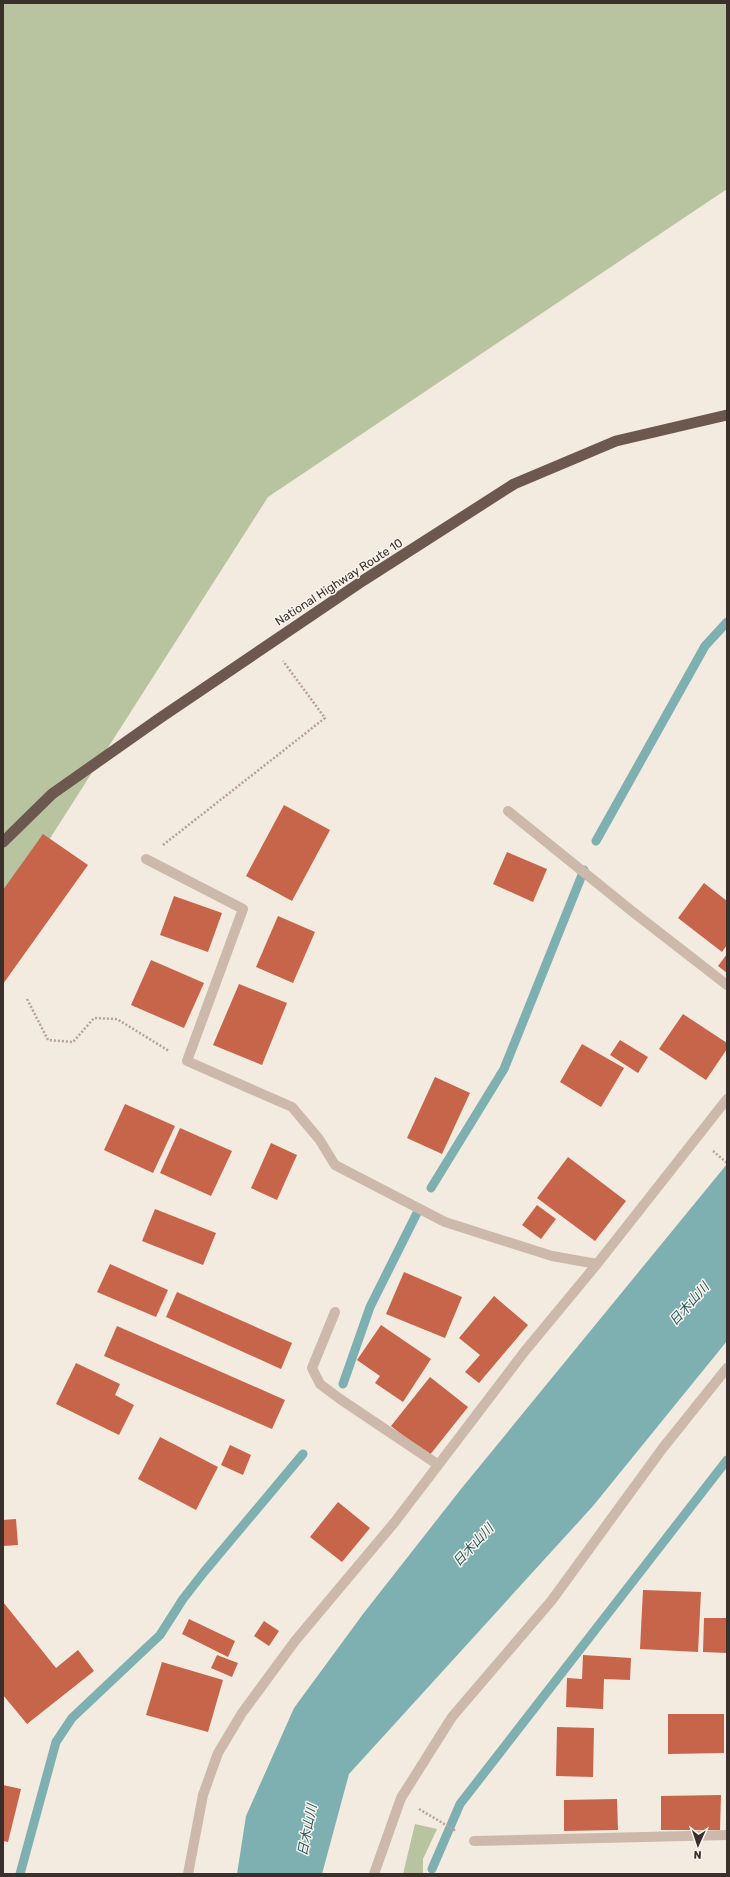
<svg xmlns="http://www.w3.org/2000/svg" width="730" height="1877" font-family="Rubik,'Noto Sans JP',sans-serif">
	<rect width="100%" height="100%" fill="#f3eae0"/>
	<!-- green -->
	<g fill="#b8c39f">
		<polygon points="3,3 727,3 727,189 268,497 3,912"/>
		<polygon points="415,1824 437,1829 423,1859 423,1874 403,1874"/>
	</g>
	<!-- water -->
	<polygon fill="#7eb0b1" points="727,1164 727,1341 593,1506 349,1774 322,1874 237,1874 246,1816 294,1708 363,1614 461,1489"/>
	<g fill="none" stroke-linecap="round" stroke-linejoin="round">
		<!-- stream -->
		<g stroke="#7eb0b1" stroke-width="9">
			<polyline points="596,841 705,646 727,622"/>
			<polyline points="431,1188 504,1069 584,870"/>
			<polyline points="343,1384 370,1307 418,1211"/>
			<polyline points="432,1869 460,1804 727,1460"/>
			<polyline points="20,1874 56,1742 72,1718 160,1635 183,1599 204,1572 303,1454"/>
		</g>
	</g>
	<!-- building -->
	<g fill="#c7654a">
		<polygon points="284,805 330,830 292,901 246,876"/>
		<polygon points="43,834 88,865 3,984 3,890"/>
		<polygon points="507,852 547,869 533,902 493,884"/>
		<polygon points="704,883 727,901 727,945 722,952 678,918"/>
		<polygon points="174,896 222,913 208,952 160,935"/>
		<polygon points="278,916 315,932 293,983 256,967"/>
		<polygon points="727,954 727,973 718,966"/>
		<polygon points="151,960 204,983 184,1028 131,1005"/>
		<polygon points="239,984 287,1003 262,1065 213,1045"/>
		<polygon points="683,1014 727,1043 727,1049 706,1080 659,1049"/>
		<polygon points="620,1040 648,1057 638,1073 610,1055"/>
		<polygon points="582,1044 624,1068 601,1107 560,1082"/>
		<polygon points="435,1077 470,1093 442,1154 407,1138"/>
		<polygon points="125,1104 175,1126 153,1173 104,1150"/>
		<polygon points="180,1128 232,1151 211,1196 160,1173"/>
		<polygon points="271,1143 297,1155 277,1200 251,1188"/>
		<polygon points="568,1157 626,1201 595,1241 537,1198"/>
		<polygon points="537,1205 556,1219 541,1239 522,1225"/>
		<polygon points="155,1209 216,1233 203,1265 142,1241"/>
		<polygon points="110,1264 168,1290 156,1317 97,1292"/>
		<polygon points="404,1272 462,1297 445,1338 386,1314"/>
		<polygon points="177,1292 292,1343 281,1369 166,1317"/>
		<polygon points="494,1296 528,1325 479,1383 465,1372 480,1355 459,1338"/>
		<polygon points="381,1325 431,1359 403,1402 375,1383 380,1376 357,1360"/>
		<polygon points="117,1326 285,1400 272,1429 104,1356"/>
		<polygon points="76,1363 120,1384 115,1395 134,1405 119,1435 56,1404"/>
		<polygon points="430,1377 468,1407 429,1456 391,1426"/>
		<polygon points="160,1437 218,1467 196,1510 138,1479"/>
		<polygon points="230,1445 251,1455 243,1475 221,1465"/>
		<polygon points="338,1502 370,1528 342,1562 310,1537"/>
		<polygon points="16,1519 18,1545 3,1546 3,1520"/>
		<polygon points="643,1590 701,1592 698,1652 640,1649"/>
		<polygon points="3,1602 56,1668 78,1650 94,1671 27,1724 3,1695"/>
		<polygon points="704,1618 727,1618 727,1653 703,1652"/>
		<polygon points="189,1619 235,1641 228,1657 182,1634"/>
		<polygon points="264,1621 279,1631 269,1646 254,1636"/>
		<polygon points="217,1655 238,1663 232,1677 211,1668"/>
		<polygon points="583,1655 631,1658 630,1680 604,1679 603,1709 566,1707 567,1678 582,1679"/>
		<polygon points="162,1662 223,1680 208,1732 146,1715"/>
		<polygon points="668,1714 724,1714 724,1753 668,1754"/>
		<polygon points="557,1727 594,1728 593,1777 556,1776"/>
		<polygon points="3,1785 21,1789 8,1842 3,1841"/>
		<polygon points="721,1795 720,1830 661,1830 661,1796"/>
		<polygon points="617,1799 618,1830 564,1831 564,1800"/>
	</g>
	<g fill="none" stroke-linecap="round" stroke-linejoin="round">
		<!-- path -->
		<g stroke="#b8a395" stroke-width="2.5" stroke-dasharray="2 2" stroke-linecap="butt">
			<polyline points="163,845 325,718 283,661"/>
			<polyline points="27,999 48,1040 73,1042 94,1018 117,1019 169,1051"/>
			<polyline points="713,1151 727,1163"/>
			<polyline points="419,1809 456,1831"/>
		</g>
		<!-- service -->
		<g stroke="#ccb9ab" stroke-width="10">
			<polyline points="508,811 633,912 727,985"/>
			<polyline points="146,859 243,909 187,1061 292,1107 319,1139 335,1165 445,1222 552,1256 597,1264"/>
		</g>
		<!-- minor -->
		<g stroke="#ccb9ab" stroke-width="10">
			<polyline points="335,1312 312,1368 320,1384 340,1399 437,1464"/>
			<polyline points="474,1841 727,1835"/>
			<polyline points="188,1874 203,1795 218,1753 242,1713 295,1641 394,1523 525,1351 597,1264 727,1099"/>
			<polyline points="374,1874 401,1798 452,1717 552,1600 662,1449 727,1368"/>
		</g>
		<!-- trunk -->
		<polyline stroke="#6c584e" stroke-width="11" points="3,842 52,794 160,718 364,580 514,484 616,441 727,415"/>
	</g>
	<g text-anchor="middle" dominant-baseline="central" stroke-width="3" stroke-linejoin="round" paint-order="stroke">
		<!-- street labels -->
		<g font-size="12" fill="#3a2f2a" stroke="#fbf4ed">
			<text transform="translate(339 582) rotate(-33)">National Highway Route 10</text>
		</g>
		<!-- water labels -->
		<g font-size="13" font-style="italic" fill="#1f5a5c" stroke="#fbf4ed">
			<text transform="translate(689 1304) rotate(-48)">日木山川</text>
			<text transform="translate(473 1545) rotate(-47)">日木山川</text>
			<text transform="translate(307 1830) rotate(-79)">日木山川</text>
		</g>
	</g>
	<!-- border -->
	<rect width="730" height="1877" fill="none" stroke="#3a2f2a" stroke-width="8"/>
	<!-- north arrow -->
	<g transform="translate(698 1845) rotate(183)" stroke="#fbf4ed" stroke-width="3" paint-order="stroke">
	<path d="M0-3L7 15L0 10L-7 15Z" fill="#3a2f2a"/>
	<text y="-6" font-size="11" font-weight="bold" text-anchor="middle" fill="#3a2f2a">N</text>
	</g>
</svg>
